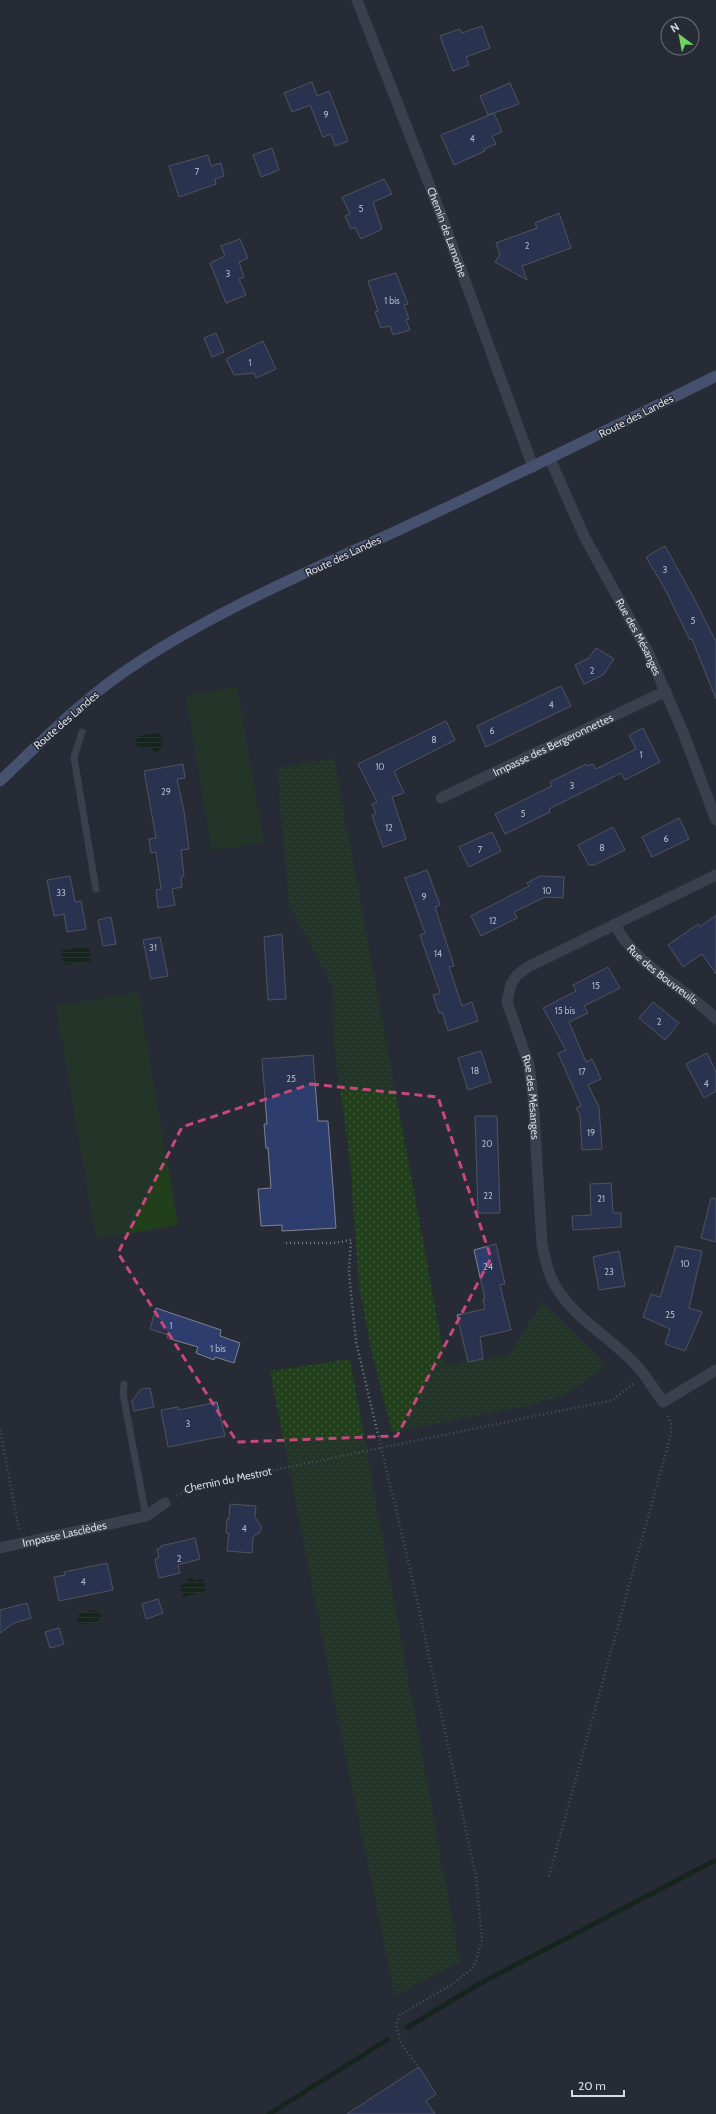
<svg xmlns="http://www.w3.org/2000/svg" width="716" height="2114" font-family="Cabin,sans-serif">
	<defs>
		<pattern id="grass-dots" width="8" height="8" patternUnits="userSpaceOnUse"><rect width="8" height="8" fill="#213f1a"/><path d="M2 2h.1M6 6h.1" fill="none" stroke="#405a3b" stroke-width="1.8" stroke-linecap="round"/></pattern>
		<pattern id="water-rules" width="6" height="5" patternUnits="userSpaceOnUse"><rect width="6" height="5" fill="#021d00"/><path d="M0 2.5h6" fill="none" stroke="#263d25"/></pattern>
	</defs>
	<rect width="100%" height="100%" fill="#272b36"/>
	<!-- grass -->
	<g fill="url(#grass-dots)">
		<polygon points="334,758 446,1366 510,1354 542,1302 606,1365 567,1394 528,1406 392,1432 371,1349 359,1286 350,1160 334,1044 333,987 289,904 277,768"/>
		<polygon points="350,1359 460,1962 395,1996 340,1729 270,1371"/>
	</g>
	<!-- pitch -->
	<g fill="#213f1a">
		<polygon points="237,687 264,842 212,851 186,696"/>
		<polygon points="138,992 178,1225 96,1239 56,1006"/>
	</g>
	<!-- water -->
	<g fill="url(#water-rules)">
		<polygon points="158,733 162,737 163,745 157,753 151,750 151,747 143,749 136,745 136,740 139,736"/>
		<polygon points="89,946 91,961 64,965 61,951"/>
		<polygon points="193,1577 194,1581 203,1579 206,1591 183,1597 180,1585 188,1583 187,1579"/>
		<polygon points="94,1610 100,1613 101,1616 98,1621 83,1625 77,1621 79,1614"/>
	</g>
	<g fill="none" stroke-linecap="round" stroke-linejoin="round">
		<!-- stream -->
		<g stroke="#021d00" stroke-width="5">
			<polyline points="408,2027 479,1984 716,1860"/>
			<polyline points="269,2114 387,2040"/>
		</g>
	</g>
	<!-- building -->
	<g fill="#2d3d6e" stroke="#7e838f">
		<polygon points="482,26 490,48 466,57 469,65 453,71 440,36 460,29 462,33"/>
		<polygon points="312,82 317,96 329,91 348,141 335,146 331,134 323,137 310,105 292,112 284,93"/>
		<polygon points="510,83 519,104 494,113 502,132 492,136 496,144 484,149 485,151 454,165 441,135 494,113 488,115 480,96"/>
		<polygon points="272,148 279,170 261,177 253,155"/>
		<polygon points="208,155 211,166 221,163 224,176 215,179 216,184 179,197 169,166"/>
		<polygon points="384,179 392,194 373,202 382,229 361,239 355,227 351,229 345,216 350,214 342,197"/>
		<polygon points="559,213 571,248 522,266 527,280 495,262 500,254 496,243 537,228 535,223"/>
		<polygon points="240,239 248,258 239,262 244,277 239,279 246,295 226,303 210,263 225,256 221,246"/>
		<polygon points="396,273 408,304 404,305 409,319 406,320 410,330 393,335 390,326 381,328 375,312 378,311 368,281"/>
		<polygon points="216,333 224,352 212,357 204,338"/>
		<polygon points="263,341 276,369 256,378 254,373 234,375 226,359"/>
		<polygon points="665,546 696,602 716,642 716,699 692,639 690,640 666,591 646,557"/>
		<polygon points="596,648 614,659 603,675 584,684 575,665 589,658"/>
		<polygon points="561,686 571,706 486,747 477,726"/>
		<polygon points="446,721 455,740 394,771 404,793 392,797 406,839 383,847 372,815 376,814 372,804 377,802 358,764"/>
		<polygon points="643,728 660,762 625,780 621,773 549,809 550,812 505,834 495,814 552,786 550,782 586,764 588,766 593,764 596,769 636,749 629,735"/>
		<polygon points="183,764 185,778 177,779 184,811 189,849 181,850 184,876 181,877 182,887 172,889 175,905 158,908 156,890 161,889 156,852 151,853 149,839 156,838 144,771"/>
		<polygon points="679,818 689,839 652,857 642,837"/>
		<polygon points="613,827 625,850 594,865 589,865 578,845"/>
		<polygon points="492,832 501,851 469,867 459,847"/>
		<polygon points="427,870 440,905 435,907 454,966 449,967 462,1006 472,1002 478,1021 448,1031 442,1012 439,1013 433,995 440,993 420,935 425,933 405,878"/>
		<polygon points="70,876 75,902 81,901 86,929 67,932 64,914 54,916 47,880"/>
		<polygon points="540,876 564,877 563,898 545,897 514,912 517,918 481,936 471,916 529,886 527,883"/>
		<polygon points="716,915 716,974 702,954 683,967 668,945 698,924 700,927"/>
		<polygon points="111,917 116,944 103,946 98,920"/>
		<polygon points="282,934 286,999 268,1000 264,937"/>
		<polygon points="160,937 168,976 151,979 143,940"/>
		<polygon points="608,967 620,988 584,1006 588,1013 569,1022 586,1062 592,1059 601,1079 588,1085 599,1107 602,1149 582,1150 580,1115 576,1108 581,1106 558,1053 566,1050 543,1008 576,991 573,985"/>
		<polygon points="653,1002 679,1023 665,1040 639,1018"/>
		<polygon points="481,1051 491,1082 468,1090 458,1058"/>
		<polygon points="707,1053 716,1072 716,1091 704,1098 686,1064"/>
		<polygon points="313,1055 318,1121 328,1121 336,1228 282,1231 282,1225 261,1226 258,1189 271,1188 268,1148 266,1148 264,1124 267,1124 262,1059"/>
		<polygon points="475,1116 497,1116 500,1213 478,1213"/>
		<polygon points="611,1183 613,1213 621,1213 621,1227 573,1230 572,1216 591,1215 590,1184"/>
		<polygon points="711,1198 716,1199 716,1242 701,1238"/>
		<polygon points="496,1244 505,1284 500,1285 511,1330 480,1337 483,1359 468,1362 457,1315 485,1309 483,1299 485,1299 474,1250"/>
		<polygon points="676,1246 702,1251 689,1308 702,1312 685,1351 665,1344 670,1329 643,1317 651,1294 660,1297"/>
		<polygon points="619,1251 625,1286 599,1290 593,1257"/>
		<polygon points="156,1308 221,1330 220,1336 240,1343 234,1363 215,1357 214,1360 196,1353 198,1347 167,1338 168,1335 150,1329"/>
		<polygon points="150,1388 154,1407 134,1411 132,1401 141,1389"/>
		<polygon points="217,1402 225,1436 168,1447 161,1410 178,1407 179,1410"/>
		<polygon points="230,1504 256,1506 255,1517 262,1528 259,1533 253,1537 252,1553 227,1551 229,1533 226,1533 227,1519 229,1519"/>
		<polygon points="195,1538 200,1559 178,1565 180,1573 159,1578 155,1559 159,1558 157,1549 161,1548 161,1546"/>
		<polygon points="107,1563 113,1590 59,1601 54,1577 65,1575 64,1572"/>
		<polygon points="158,1599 163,1613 146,1619 142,1604"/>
		<polygon points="27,1603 31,1618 14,1623 0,1633 0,1610"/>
		<polygon points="59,1628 64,1644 50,1648 45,1632"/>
		<polygon points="419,2067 436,2094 426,2101 435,2114 347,2114"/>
	</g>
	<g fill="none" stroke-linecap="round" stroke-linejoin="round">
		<!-- path -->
		<g stroke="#797d86" stroke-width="2.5" stroke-dasharray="1 3" stroke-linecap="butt">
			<polyline points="286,1243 334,1243 351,1240 349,1273 356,1342 412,1577 476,1877 482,1940 474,1967 454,1983 400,2015 396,2024 401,2044 417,2065"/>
			<polyline points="0,1430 19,1529"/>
			<path id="s1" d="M177,1496L192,1487L613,1400L634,1383"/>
			<polyline points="549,1876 671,1434 671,1424 667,1414"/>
		</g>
		<!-- service -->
		<g stroke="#565b66" stroke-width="7">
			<polyline points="82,732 74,757 96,889"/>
			<polyline points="124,1384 123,1394 146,1516"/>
		</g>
		<!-- minor -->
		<g stroke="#565b66" stroke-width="11">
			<path id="s2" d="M357,0L440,212L533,467"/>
			<path id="s3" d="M550,459L585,538L648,652L683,732L716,820"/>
			<path id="s4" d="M441,798L666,691"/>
			<path id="s5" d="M716,875L528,967L517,975L511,984L507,1002L529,1065L533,1097L542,1244C545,1259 548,1274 556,1287C574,1318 610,1337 634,1363C646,1375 654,1389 663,1402L716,1370"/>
			<path id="s6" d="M615,924C633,964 685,987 716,1019"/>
			<path id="s7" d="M0,1548L146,1516L165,1503"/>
		</g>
		<!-- primary -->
		<path stroke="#6b7eb3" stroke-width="11" d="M0,781C39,744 77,705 121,674C204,616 299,576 390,534C500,483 608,430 716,376"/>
	</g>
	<!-- marked area -->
	<path d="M0 0H716V2114H0ZM311,1084L438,1097L491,1258L397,1436L237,1442L118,1253L182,1127Z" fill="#272b36" fill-opacity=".55" fill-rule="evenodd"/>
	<path fill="none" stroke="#c7487c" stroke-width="3" stroke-dasharray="8 5" stroke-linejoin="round" d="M311,1084L438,1097L491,1258L397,1436L237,1442L118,1253L182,1127Z"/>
	<g text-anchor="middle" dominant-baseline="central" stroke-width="3" stroke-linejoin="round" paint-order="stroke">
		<!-- number labels -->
		<g font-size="9" fill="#acb3c4">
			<text x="326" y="114">9</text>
			<text x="472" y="138">4</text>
			<text x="197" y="171">7</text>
			<text x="361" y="208">5</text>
			<text x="527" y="245">2</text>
			<text x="228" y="273">3</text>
			<text x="392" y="300">1 bis</text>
			<text x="250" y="362">1</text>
			<text x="665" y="569">3</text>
			<text x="693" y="620">5</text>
			<text x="592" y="670">2</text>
			<text x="551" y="704">4</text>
			<text x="492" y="730">6</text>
			<text x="434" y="739">8</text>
			<text x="641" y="754">1</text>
			<text x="380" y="766">10</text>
			<text x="572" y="785">3</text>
			<text x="166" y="791">29</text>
			<text x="523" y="813">5</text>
			<text x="389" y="827">12</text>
			<text x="666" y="838">6</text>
			<text x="602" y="847">8</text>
			<text x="480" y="849">7</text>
			<text x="547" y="890">10</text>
			<text x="61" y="892">33</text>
			<text x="424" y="896">9</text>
			<text x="493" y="920">12</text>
			<text x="153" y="947">31</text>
			<text x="438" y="953">14</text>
			<text x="596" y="985">15</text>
			<text x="565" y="1010">15 bis</text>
			<text x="659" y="1021">2</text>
			<text x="475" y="1070">18</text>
			<text x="582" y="1071">17</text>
			<text x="291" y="1078">25</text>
			<text x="706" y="1083">4</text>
			<text x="591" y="1132">19</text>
			<text x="487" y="1143">20</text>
			<text x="488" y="1195">22</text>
			<text x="601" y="1198">21</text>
			<text x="685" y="1263">10</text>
			<text x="488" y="1266">24</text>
			<text x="609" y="1271">23</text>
			<text x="670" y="1314">25</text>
			<text x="171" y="1325">1</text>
			<text x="218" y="1348">1 bis</text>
			<text x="188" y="1423">3</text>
			<text x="244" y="1528">4</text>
			<text x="179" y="1558">2</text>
			<text x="83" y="1581">4</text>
		</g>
		<!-- street labels -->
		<g font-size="11" fill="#d7dae1" stroke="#272b36">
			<text stroke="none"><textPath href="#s2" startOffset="249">Chemin de Lamothe</textPath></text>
			<text transform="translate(636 416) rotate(-27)">Route des Landes</text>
			<text transform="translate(343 556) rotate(-25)">Route des Landes</text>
			<text stroke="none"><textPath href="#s3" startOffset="199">Rue des Mésanges</textPath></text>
			<text transform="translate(66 720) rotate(-41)">Route des Landes</text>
			<text stroke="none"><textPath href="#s4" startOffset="124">Impasse des Bergeronnettes</textPath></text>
			<text stroke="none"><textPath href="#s6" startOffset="70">Rue des Bouvreuils</textPath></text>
			<text stroke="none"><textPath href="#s5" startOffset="351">Rue des Mésanges</textPath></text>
			<text stroke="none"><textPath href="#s1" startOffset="54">Chemin du Mestrot</textPath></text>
			<text stroke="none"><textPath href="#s7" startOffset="66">Impasse Lasclèdes</textPath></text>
		</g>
	</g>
	<!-- north arrow -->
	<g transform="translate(680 36) rotate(328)"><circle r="19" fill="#272b36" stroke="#6d717a"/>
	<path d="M0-3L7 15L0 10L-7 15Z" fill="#72d25e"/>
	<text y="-6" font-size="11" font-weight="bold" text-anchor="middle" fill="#d7dae1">N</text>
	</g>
	<!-- scale -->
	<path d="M572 2090v6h52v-6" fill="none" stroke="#d7dae1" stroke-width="2"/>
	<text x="578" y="2090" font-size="12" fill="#d7dae1" stroke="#272b36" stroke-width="3" paint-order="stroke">20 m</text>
</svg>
